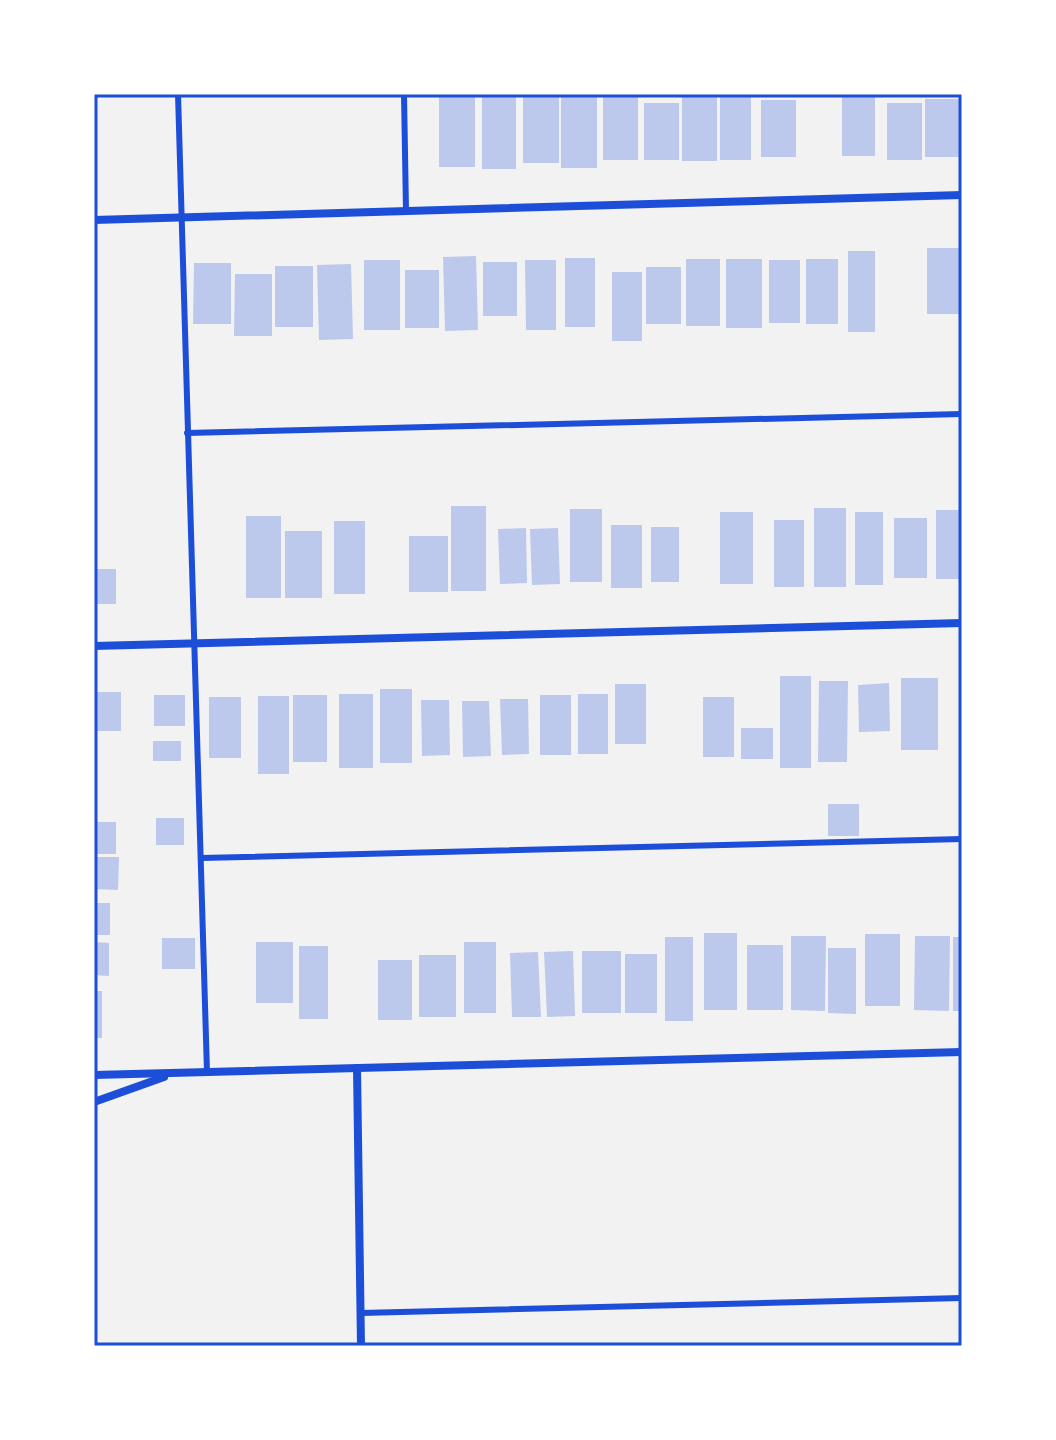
<svg xmlns="http://www.w3.org/2000/svg" width="1056" height="1440" font-family="Bitter,serif">
	<rect width="100%" height="100%" fill="#f2f2f2"/>
	<!-- building -->
	<g fill="#bdc9ec">
		<rect x="439" y="94" width="36" height="73"/>
		<rect x="482" y="94" width="34" height="75"/>
		<rect x="523" y="94" width="36" height="69"/>
		<rect x="561" y="94" width="36" height="74"/>
		<rect x="603" y="94" width="35" height="66"/>
		<rect x="682" y="94" width="35" height="67"/>
		<rect x="720" y="94" width="31" height="66"/>
		<rect x="842" y="94" width="33" height="62"/>
		<rect x="925" y="99" width="35" height="58"/>
		<rect x="761" y="100" width="35" height="57"/>
		<rect x="644" y="103" width="35" height="57"/>
		<rect x="887" y="103" width="35" height="57"/>
		<rect x="927" y="248" width="35" height="66"/>
		<rect x="848" y="251" width="27" height="81"/>
		<polygon points="476,256 478,330 445,331 443,257"/>
		<rect x="565" y="258" width="30" height="69"/>
		<rect x="686" y="259" width="34" height="67"/>
		<rect x="726" y="259" width="36" height="69"/>
		<rect x="806" y="259" width="32" height="65"/>
		<rect x="364" y="260" width="36" height="70"/>
		<polygon points="525,260 556,260 556,330 526,330"/>
		<rect x="769" y="260" width="31" height="63"/>
		<rect x="483" y="262" width="34" height="54"/>
		<polygon points="194,263 231,263 231,324 193,324"/>
		<polygon points="351,264 353,339 319,340 317,265"/>
		<rect x="275" y="266" width="38" height="61"/>
		<rect x="646" y="267" width="35" height="57"/>
		<rect x="405" y="270" width="34" height="58"/>
		<rect x="612" y="272" width="30" height="69"/>
		<polygon points="235,274 272,274 272,336 234,336"/>
		<rect x="451" y="506" width="35" height="85"/>
		<rect x="814" y="508" width="32" height="79"/>
		<rect x="570" y="509" width="32" height="73"/>
		<rect x="936" y="510" width="26" height="69"/>
		<rect x="720" y="512" width="33" height="72"/>
		<rect x="855" y="512" width="28" height="73"/>
		<rect x="246" y="516" width="35" height="82"/>
		<rect x="894" y="518" width="33" height="60"/>
		<rect x="774" y="520" width="30" height="67"/>
		<rect x="334" y="521" width="31" height="73"/>
		<rect x="611" y="525" width="31" height="63"/>
		<rect x="651" y="527" width="28" height="55"/>
		<polygon points="526,528 527,583 500,584 498,529"/>
		<polygon points="558,528 560,584 532,585 530,529"/>
		<rect x="285" y="531" width="37" height="67"/>
		<rect x="409" y="536" width="39" height="56"/>
		<rect x="94" y="569" width="22" height="35"/>
		<rect x="780" y="676" width="31" height="92"/>
		<rect x="901" y="678" width="37" height="72"/>
		<polygon points="819,681 848,681 847,762 818,762"/>
		<polygon points="889,683 890,731 859,732 858,685"/>
		<rect x="615" y="684" width="31" height="60"/>
		<rect x="380" y="689" width="32" height="74"/>
		<rect x="94" y="692" width="27" height="39"/>
		<rect x="339" y="694" width="34" height="74"/>
		<rect x="578" y="694" width="30" height="60"/>
		<rect x="154" y="695" width="31" height="31"/>
		<rect x="293" y="695" width="34" height="67"/>
		<rect x="540" y="695" width="31" height="60"/>
		<rect x="258" y="696" width="31" height="78"/>
		<rect x="209" y="697" width="32" height="61"/>
		<rect x="703" y="697" width="31" height="60"/>
		<polygon points="500,699 528,699 529,754 502,755"/>
		<polygon points="421,700 449,700 450,755 422,756"/>
		<polygon points="462,701 489,701 491,756 463,757"/>
		<rect x="741" y="728" width="32" height="31"/>
		<rect x="153" y="741" width="28" height="20"/>
		<rect x="828" y="804" width="31" height="32"/>
		<rect x="156" y="818" width="28" height="27"/>
		<rect x="94" y="822" width="22" height="32"/>
		<polygon points="94,857 119,857 118,890 94,889"/>
		<rect x="94" y="903" width="16" height="32"/>
		<rect x="704" y="933" width="33" height="77"/>
		<rect x="865" y="934" width="35" height="72"/>
		<polygon points="791,936 826,936 825,1011 791,1010"/>
		<polygon points="915,936 950,936 949,1011 914,1010"/>
		<rect x="665" y="937" width="28" height="84"/>
		<rect x="953" y="937" width="9" height="74"/>
		<rect x="162" y="938" width="33" height="31"/>
		<polygon points="94,942 109,943 109,976 94,975"/>
		<rect x="256" y="942" width="37" height="61"/>
		<rect x="464" y="942" width="32" height="71"/>
		<rect x="747" y="945" width="36" height="65"/>
		<rect x="299" y="946" width="29" height="73"/>
		<polygon points="828,948 856,948 856,1014 828,1013"/>
		<polygon points="573,951 575,1016 547,1017 544,952"/>
		<rect x="582" y="951" width="39" height="62"/>
		<polygon points="538,952 541,1017 512,1017 510,953"/>
		<rect x="625" y="954" width="32" height="59"/>
		<rect x="419" y="955" width="37" height="62"/>
		<rect x="378" y="960" width="34" height="60"/>
		<rect x="94" y="991" width="8" height="47"/>
	</g>
	<g fill="none" stroke-linecap="round" stroke-linejoin="round">
		<!-- service -->
		<g stroke="#1d4ed8" stroke-width="6">
			<polyline points="178,94 207,1072"/>
			<polyline points="404,94 406,211"/>
			<polyline points="187,433 962,414"/>
			<polyline points="201,858 962,839"/>
			<polyline points="361,1313 962,1298"/>
		</g>
		<!-- minor -->
		<g stroke="#1d4ed8" stroke-width="8">
			<polyline points="94,220 962,195"/>
			<polyline points="94,646 962,623"/>
			<polyline points="357,1068 361,1346"/>
			<polyline points="94,1075 962,1052"/>
			<polyline points="94,1102 164,1077"/>
		</g>
	</g>
	<!-- border -->
	<rect width="1056" height="1440" fill="none" stroke="#ffffff" stroke-width="192"/>
	<rect x="96" y="96" width="864" height="1248" fill="none" stroke="#1d4ed8" stroke-width="3"/>
</svg>
